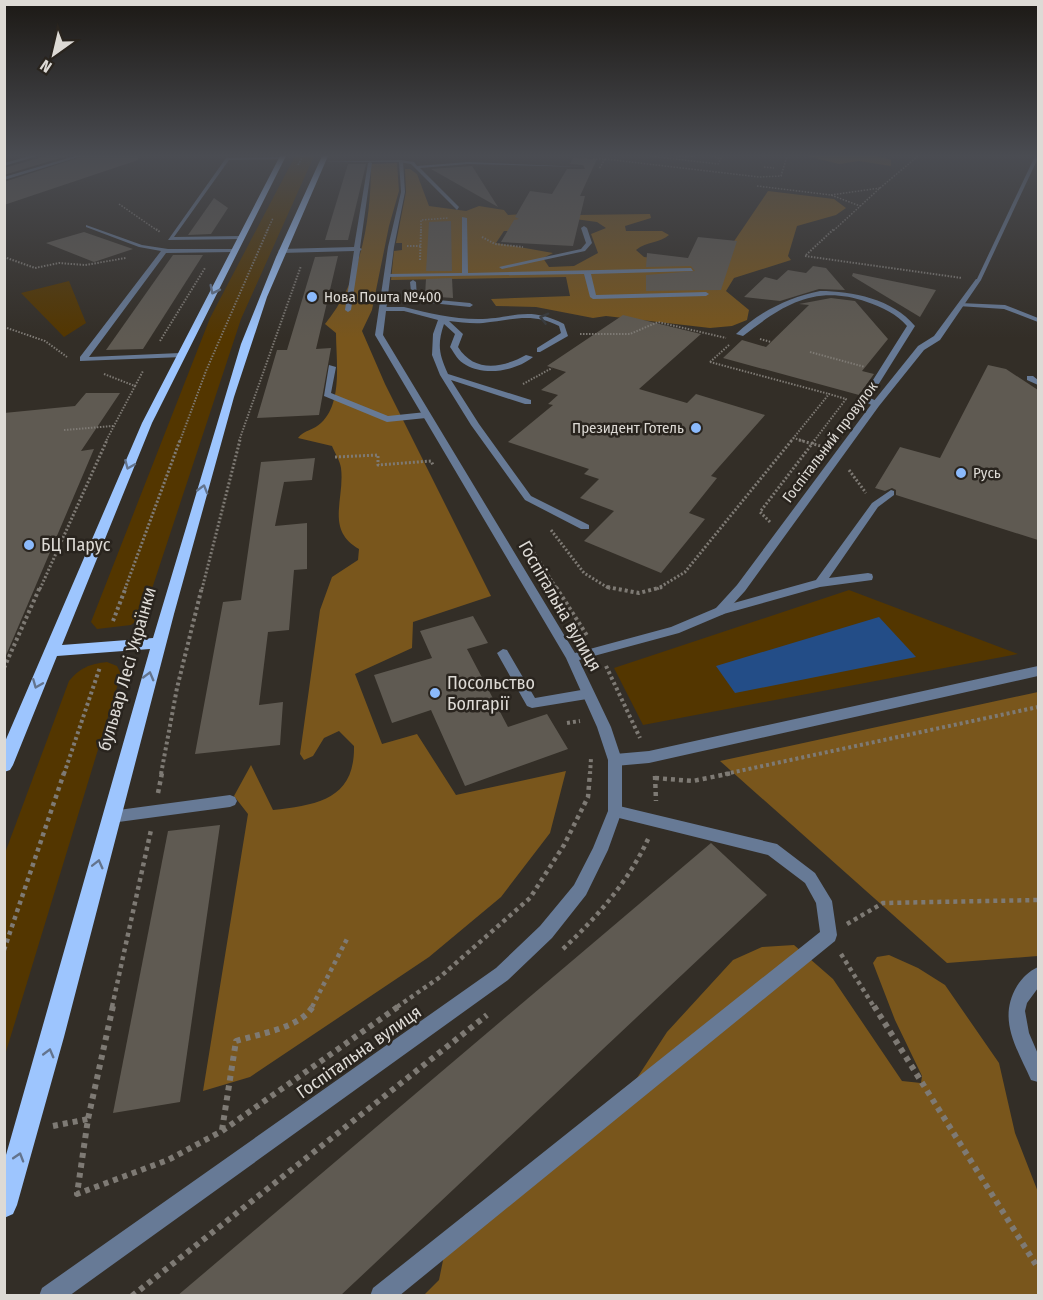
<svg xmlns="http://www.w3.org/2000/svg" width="1043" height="1300" font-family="'Fira Sans Condensed',sans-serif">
	<rect width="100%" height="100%" fill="#332e27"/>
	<!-- green -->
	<g fill="#533600">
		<polygon points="295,156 314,156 241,319 143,616 131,625 97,629 91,622 210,318"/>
		<polygon points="69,281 86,323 64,337 21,293"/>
		<polygon points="849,590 1018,654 643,725 614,668"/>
		<path d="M107,662L117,666L121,674L5,1055V853L69,681C80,668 89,664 107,662Z"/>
	</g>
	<!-- forest -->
	<g fill="#79561c">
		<polygon points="807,156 877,156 891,160 891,166 859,161 839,164"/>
		<path d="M397,163L399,191L389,226L372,310L362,331L385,384L491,596L413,622L412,648L355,674L382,744L417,734L456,795L566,771L550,833L501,897L429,957L250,1077L203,1091L248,814L234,796L251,765L273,810C318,805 355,799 354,746L339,731L324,738L313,756L304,760L300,754L320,610L332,577L358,560L359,549C325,530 345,499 341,468C340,461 335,453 332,446L298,438C304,430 314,430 321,423C343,403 336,360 336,333L325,324C361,280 371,221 371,164Z"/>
		<path d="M405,169H410L417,174L429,206L466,211L479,206L504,210L508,215L524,214V231H504L496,243L553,253L543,258L549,267L574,266L598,253L591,234L606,228L597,222L575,219L577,215L650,214L651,218L625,226L626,231H662L669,235C660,243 647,241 636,250L644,257L718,265L768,191L834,199L846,208L836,215L797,226L788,256L791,260L734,278L726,291L749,310L747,320L732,326L710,328L606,316L593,318L536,307L496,306L491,299L570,296L566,277L391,280L394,251L402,250V243H396L406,192Z"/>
		<polygon points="1038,692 1038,956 947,963 720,761"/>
		<polygon points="794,945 833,979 902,1081 921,1083 922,1076 895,1020 873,963 877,957 889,955 918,968 945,985 999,1063 1015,1133 1038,1192 1038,1295 423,1296 439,1280 449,1231 466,1214 490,1198 637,1078 667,1032 733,960 762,947"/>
	</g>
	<!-- water -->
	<polygon fill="#234d87" points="879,617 916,657 735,693 716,666"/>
	<!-- building -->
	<g fill="#5f5a52">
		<polygon points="46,156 67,156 4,175 4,168"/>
		<polygon points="84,156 138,156 138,160 4,205 4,182"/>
		<polygon points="573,158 597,159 580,196 585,196 573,246 501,242 514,220 519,219 515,217 530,191 552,194 567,169 585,169 583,165 570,164"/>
		<polygon points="348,164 366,164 348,240 325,240"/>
		<polygon points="472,166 498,207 431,169"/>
		<polygon points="214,198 228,208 211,234 188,235"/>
		<polygon points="451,221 452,271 426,271 429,222"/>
		<polygon points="84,232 133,249 94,262 46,243"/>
		<polygon points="698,237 737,241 721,290 646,291 646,275 695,271 691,266 646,267 647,253 688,258"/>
		<polygon points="173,255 203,255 143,349 106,350"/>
		<polygon points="338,256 316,349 331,348 319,415 257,418 277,350 287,350 315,257"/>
		<polygon points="813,266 826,268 845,290 819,289 780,301 744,297 765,277 777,280 788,270 806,273"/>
		<polygon points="853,273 936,290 920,317 852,276"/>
		<polygon points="452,278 453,298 425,296 426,279"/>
		<polygon points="831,298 855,301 888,339 862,371 874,374 859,395 723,358 742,340 766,347 809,305 799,304"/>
		<polygon points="623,315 701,334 639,389 687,403 696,394 765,415 711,476 717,478 689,513 705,519 661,573 584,541 614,511 580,498 599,479 584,474 589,469 508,442 553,405 548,404 558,395 541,390 566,372 547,366"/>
		<polygon points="988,365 1006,369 1038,390 1038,540 896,495 896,490 892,488 885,491 875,488 900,447 940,458"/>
		<polygon points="86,393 120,393 81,451 94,449 4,660 4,413 75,406"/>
		<polygon points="315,458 312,480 284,482 275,526 307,523 307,569 294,570 289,630 268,632 259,705 283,702 280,745 195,754 223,602 241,600 261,462"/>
		<polygon points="473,616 488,643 467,649 508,727 547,714 568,749 465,786 431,710 392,723 374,675 432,658 420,631"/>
		<polygon points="220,825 180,1102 113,1113 168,831"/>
		<polygon points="711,843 767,895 340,1296 177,1296"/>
	</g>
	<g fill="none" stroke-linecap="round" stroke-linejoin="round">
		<!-- path-far5 -->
		<g stroke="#7e7a74" stroke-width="1.5" stroke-dasharray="1.5 1.5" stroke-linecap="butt">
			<polyline points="649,156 718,164 722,156"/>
			<polyline points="712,156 720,159"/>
			<polyline points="676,157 695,156"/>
			<polyline points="593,159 605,159 599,169"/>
			<polyline points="605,159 759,177 781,176 787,156"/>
			<polyline points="298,165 303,156"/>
			<polyline points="764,167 774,168"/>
			<polyline points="757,186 831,195 860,206"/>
			<polyline points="880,188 918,156"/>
			<polyline points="831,195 880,188 833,231"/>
			<polyline points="119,204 158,231"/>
			<polyline points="267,231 273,218"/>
			<polyline points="421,231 421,220 448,218"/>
		</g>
		<!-- path-far4 -->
		<g stroke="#7e7a74" stroke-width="2" stroke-dasharray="1.5 1.5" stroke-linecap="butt">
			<polyline points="156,229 160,232"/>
			<polyline points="482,237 495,244 523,247"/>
			<polyline points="407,246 421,246"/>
			<polyline points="806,255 834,229"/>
			<polyline points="805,256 962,278"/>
			<polyline points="4,257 35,268 59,263 85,265 126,258"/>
			<polyline points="420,260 421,229"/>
			<polyline points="7,328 45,341 67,357"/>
			<polyline points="580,334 630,334 658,322 726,338"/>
			<polyline points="760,339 771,342"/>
			<polyline points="160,341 205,268"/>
			<polyline points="810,352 865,367"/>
			<polyline points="710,362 829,394"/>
			<polyline points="710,362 729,345"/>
			<polyline points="104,374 135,386 106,441"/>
			<polyline points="523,384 552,368"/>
			<polyline points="135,386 143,371"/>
			<polyline points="64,430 113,426"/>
			<polyline points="793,438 804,441"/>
			<polyline points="180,441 206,371 268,229"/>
			<polyline points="239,441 301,266"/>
			<polyline points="791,441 829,394 846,399 814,441"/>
		</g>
		<!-- path-far3 -->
		<g stroke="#7e7a74" stroke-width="3" stroke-dasharray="2 2" stroke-linecap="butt">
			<polyline points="799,440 824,447"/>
			<polyline points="335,457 378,455 378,465 431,461 433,465"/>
			<polyline points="849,470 866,493"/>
			<polyline points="770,522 760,512 815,440"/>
			<polyline points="551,530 584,573 610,589"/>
			<polyline points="529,545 557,589"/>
			<polyline points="40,589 107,440"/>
			<polyline points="125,589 180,440"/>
			<polyline points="202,589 240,440"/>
			<polyline points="657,589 685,572 792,440"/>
		</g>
		<!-- path-far2 -->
		<g stroke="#7e7a74" stroke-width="4" stroke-dasharray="3 3" stroke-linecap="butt">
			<polyline points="556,587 588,637"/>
			<polyline points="607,587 639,593 662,587"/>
			<polyline points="113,621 126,587"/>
			<polyline points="606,666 640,738"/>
			<polyline points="4,668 40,587"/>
			<polyline points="567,723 580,721"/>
			<polyline points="64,774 100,667"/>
			<polyline points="161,774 177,688 202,587"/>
			<polyline points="590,774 591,758"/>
			<polyline points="725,774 1038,707"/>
		</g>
		<!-- path-far1 -->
		<g stroke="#7e7a74" stroke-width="4.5" stroke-dasharray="4 4" stroke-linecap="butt">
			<polyline points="655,776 656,801"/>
			<polyline points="655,778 693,781 732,773"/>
			<polyline points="158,793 162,773"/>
			<polyline points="847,924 883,903 1038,900"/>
			<path d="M563,949C598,916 629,881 649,837"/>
			<polyline points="4,950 64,773"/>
			<polyline points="841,954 874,1007"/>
			<polyline points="112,1007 151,830"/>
			<polyline points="312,1007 348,937"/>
			<polyline points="397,1007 440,977 530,898 564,845 588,797 590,773"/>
		</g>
		<!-- path -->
		<g stroke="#7e7a74" stroke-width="6" stroke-dasharray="5 5" stroke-linecap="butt">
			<polyline points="113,1006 88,1119 77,1194 168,1160 222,1131 399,1006"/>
			<polyline points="874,1006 1038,1268"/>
			<polyline points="53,1126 88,1119"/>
			<path d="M222,1130L236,1041C258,1034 301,1028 313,1006"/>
			<polyline points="132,1296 487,1015"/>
		</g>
		<!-- service -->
		<g fill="#677a96" fill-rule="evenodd">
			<polygon points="30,156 37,156 4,166 4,163"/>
			<polygon points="1035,156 1038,158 981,280 976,281"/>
			<polygon points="284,157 282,159 229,160 174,237 240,236 242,239 168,240 226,158"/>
			<polygon points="401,160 414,162 417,166 468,162 583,167 468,164 420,168 459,207 457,210 411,164 399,162"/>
			<polygon points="370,162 372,163 360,248 362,249 360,251 351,310 348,312 345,310 354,251 281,253 278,251 281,249 354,247 368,163"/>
			<polygon points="462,217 467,218 468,273 691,268 693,271 591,274 596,295 706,292 709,294 706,296 593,299 590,297 584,274 385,277 385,275 387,274 462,273"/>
			<polygon points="86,225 142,245 168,249 236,249 234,252 166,253 89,357 180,353 184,355 183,357 80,361 80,357 161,251 139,247 86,227"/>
			<polygon points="584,226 587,228 592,243 585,251 502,269 499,267 581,249 586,243 581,228"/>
			<polygon points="413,280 416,282 417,298 470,303 473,305 470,307 412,301 410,282"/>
			<path d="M820,291C852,291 893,299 915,326L870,398L879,402V406H873L861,399L907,326C897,314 882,307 867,302C815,284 783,305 743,336L736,334C759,312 789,297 820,291Z"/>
			<polygon points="960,303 1005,305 1038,318 1038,322 1004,309 958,306 958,304"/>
			<path d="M404,307C429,313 452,319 478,319C514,319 527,305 564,324L568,336L540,352H537V348L561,333L559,326C532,312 512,320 483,323C472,324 460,322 449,321L463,334L458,347C474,373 503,368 526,355L533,357C516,371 485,376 466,365C458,361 455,354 450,347L455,334L444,324C437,345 439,354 448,374L531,400V404H525L451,380L479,424L531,496L589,525V529H581L525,500L471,425L440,375L432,355L433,334L438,320L404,311H383L380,309L383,307Z"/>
			<polygon points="329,365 336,367 331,393 388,416 426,412 430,415 426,418 387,422 324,396"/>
			<polygon points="1027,376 1033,376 1038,380 1038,385 1027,380"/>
			<polygon points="891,490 894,491 894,495 878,507 829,578 868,573 872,574 873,577 872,580 820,587 720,615 716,614 714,611 716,608 816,580 872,503"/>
			<polygon points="503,649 507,650 535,698 587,689 591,691 593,694 591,697 587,699 532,708 527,706 497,653"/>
			<polygon points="1038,666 1038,676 649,763 615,766 610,764 608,760 610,756 615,754 649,751"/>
			<polygon points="230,795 235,797 237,801 235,805 230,807 111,823 106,821 104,817 106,813 111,811"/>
			<polygon points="615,805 777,844 815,873 832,901 837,935 835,941 399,1296 370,1296 373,1288 820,932 816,903 805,883 768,855 615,817 610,815 608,811 610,807"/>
			<path d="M1038,967V988L1027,1003L1025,1011L1029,1033L1038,1054V1082L1031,1080C1017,1048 997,1020 1017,986C1022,978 1029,971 1038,967Z"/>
		</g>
		<!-- minor -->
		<g fill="#677a96" fill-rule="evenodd">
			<polygon points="75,156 82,156 4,180 4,177"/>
			<polygon points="401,160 403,161 405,192 394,247 383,335 575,653 671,627 716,608 737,585 873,402 918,346 934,336 976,279 981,280 940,340 924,350 879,406 745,591 724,614 679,633 579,660 611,727 622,760 622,811 608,850 586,895 552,938 508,980 69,1296 39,1296 42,1288 496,968 540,926 574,885 593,848 608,811 608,760 597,727 566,658 375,335 388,247 401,192 399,162 320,162"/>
		</g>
		<!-- primary -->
		<polygon fill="#9dc5fe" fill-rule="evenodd" points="280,156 286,156 152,423 62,645 153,638 241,344 276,257 322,156 328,156 267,297 234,397 174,614 64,1037 17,1205 13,1214 4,1218 4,1162 150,649 57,656 13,765 10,770 4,772 4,744 142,423"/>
		<!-- path-bridge -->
		<polyline stroke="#7e7a74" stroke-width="1.5" stroke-dasharray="1.5 1.5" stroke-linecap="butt" points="586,159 588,156"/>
	</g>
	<!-- one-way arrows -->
	<defs><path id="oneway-chevron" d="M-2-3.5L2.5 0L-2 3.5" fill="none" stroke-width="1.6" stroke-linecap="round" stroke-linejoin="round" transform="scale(1.5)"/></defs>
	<g stroke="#63748e">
		<use href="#oneway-chevron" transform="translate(214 290) rotate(117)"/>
		<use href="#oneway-chevron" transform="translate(129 465) rotate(113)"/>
		<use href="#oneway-chevron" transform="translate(203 489) rotate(-74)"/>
		<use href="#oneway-chevron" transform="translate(149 676) rotate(-75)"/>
		<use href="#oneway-chevron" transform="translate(37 684) rotate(112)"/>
		<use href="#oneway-chevron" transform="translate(98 864) rotate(-76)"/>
		<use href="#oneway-chevron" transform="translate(49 1053) rotate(-75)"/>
		<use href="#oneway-chevron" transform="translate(19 1157) rotate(-73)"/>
	</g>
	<use stroke="#383a3c" href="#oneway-chevron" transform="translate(544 318) rotate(-166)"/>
	<!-- sky -->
	<linearGradient id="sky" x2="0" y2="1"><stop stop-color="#1c1915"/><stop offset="0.46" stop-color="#4a4c52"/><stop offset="1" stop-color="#4a4c52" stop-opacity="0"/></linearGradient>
	<rect width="1043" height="338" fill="url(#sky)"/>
	<!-- markers -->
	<g fill="#8bbafc" stroke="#29241e" stroke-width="2">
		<circle cx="312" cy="297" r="6"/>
		<circle cx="696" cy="428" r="6"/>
		<circle cx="961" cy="473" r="6"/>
		<circle cx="29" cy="545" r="6"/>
		<circle cx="435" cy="693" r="6"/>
	</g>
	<g text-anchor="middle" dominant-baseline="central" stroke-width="5" stroke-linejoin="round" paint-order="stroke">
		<!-- far-poi labels -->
		<g font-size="15" fill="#dddad5" stroke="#29241e" text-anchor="start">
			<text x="324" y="297">Нова Пошта №400</text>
			<text x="684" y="428" text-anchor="end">Президент Готель</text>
			<text x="973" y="473">Русь</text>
		</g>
		<!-- far-street labels -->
		<g font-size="15" fill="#dddad5" stroke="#29241e">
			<text transform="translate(830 442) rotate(-53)">Госпітальний провулок</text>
		</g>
		<!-- poi labels -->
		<g font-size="18" fill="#dddad5" stroke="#29241e" text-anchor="start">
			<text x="41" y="545">БЦ Парус</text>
			<text x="447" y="683">Посольство<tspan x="447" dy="21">Болгарії</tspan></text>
		</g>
		<!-- street labels -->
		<g font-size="18" fill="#dddad5" stroke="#29241e">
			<text transform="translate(560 606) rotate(60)">Госпітальна вулиця</text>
			<text transform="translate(127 669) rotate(-74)">бульвар Лесі Українки</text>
			<text transform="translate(359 1052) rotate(-35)">Госпітальна вулиця</text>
		</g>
	</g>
	<!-- border -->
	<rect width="1043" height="1300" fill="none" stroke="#dddad5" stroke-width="12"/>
	<!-- north arrow -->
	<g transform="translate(54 54) rotate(214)" stroke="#29241e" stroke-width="4.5" paint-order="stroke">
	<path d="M0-4.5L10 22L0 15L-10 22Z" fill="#dddad5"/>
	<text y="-9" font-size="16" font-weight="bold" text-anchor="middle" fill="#dddad5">N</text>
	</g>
</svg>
